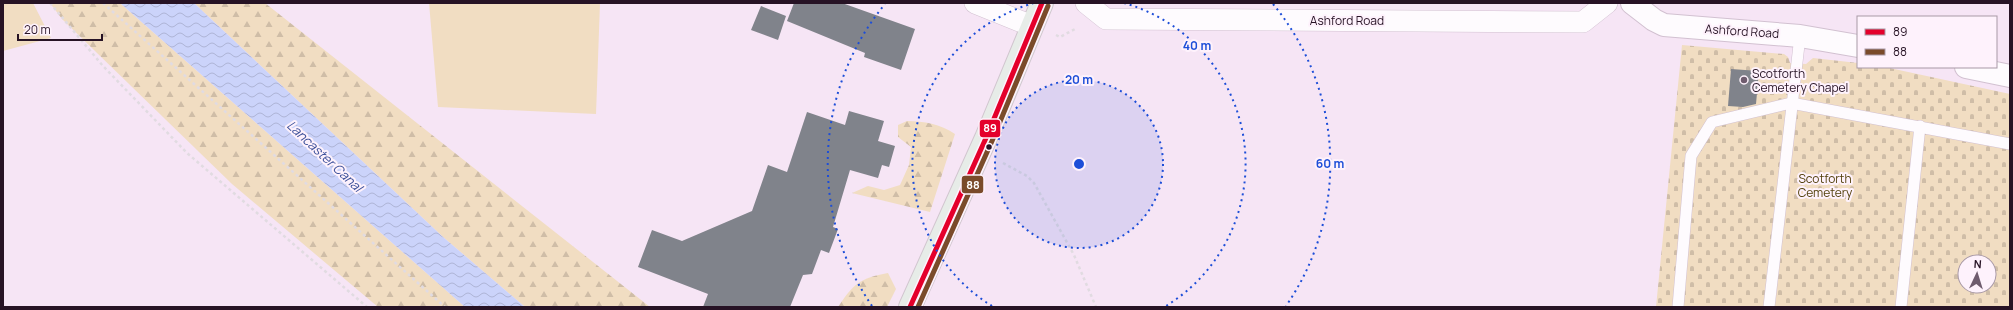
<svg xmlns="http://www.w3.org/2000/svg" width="2013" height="310" font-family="Manrope,sans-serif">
	<defs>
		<pattern id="forest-firs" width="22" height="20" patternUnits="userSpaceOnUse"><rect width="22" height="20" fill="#f1ddc2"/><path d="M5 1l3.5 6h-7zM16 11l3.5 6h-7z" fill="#cfbda7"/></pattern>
		<pattern id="cemetery-stones" width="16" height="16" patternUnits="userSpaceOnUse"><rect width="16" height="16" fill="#f1ddc2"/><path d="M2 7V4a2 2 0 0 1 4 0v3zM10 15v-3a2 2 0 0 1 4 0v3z" fill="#cfbda7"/></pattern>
		<pattern id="water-waves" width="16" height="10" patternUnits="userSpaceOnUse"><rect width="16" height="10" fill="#cbd3fa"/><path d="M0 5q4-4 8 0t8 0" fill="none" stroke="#aeb4d6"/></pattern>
	</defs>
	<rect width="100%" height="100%" fill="#f6e5f5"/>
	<!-- green -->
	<g fill="#f1ddc2">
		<polygon points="3,3 33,3 51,38 3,51"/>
		<polygon points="429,3 600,3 596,114 438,107"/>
	</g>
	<!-- forest -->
	<g fill="url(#forest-firs)">
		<polygon points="50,3 120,3 465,307 378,307 232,184 62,19"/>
		<polygon points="194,3 265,3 650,307 525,307 443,237"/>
		<path d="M907,121C924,121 940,124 955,134L930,212L852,193L868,186L884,190L900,185L909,165L911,147L898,137V125Z"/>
		<path d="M888,273L896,289L887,307H838C853,284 860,278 888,273Z"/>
	</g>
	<!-- cemetery -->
	<path fill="url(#cemetery-stones)" fill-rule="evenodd" d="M1682,45L1784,54L1788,57L1790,63L1806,64L1813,58L1858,63V67H1885L2010,94V307H1656ZM1965,262H1989V286H1965Z"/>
	<!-- water -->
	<polygon fill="url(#water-waves)" points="120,3 194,3 443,237 525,307 465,307"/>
	<!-- building -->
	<g fill="#80838b">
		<polygon points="794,3 842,3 915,29 901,70 864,57 865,53 787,21"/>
		<polygon points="761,6 786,16 778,40 751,30"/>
		<polygon points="1731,69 1759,71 1756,104 1743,107 1728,106"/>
		<polygon points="849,111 884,121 878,141 895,146 889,167 882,165 878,178 850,170 833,227 838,229 829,253 821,250 812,274 803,275 790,307 703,307 708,294 638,267 652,230 682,241 752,211 768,165 787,172 807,112 845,125"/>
	</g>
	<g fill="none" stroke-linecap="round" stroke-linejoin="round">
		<!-- service casing -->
		<g stroke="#d2c1d1" stroke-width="12">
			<g id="service">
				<polyline points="1678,307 1691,156 1712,122 1791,103 2010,144"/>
				<polyline points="1769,307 1800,36"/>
				<polyline points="1901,307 1920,126"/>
			</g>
		</g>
		<!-- minor casing -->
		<g stroke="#d2c1d1" stroke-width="22">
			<g id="minor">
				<polyline points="975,3 1032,26"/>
				<polyline points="1086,3 1106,19 1583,22 1607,3"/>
			</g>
		</g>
		<!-- tertiary casing -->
		<g stroke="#d2c1d1" stroke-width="24">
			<g id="tertiary">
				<polyline points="1632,3 1654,20 1664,25 1800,36 1858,46"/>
				<polyline points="1966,67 2010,76"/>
			</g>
		</g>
		<!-- primary casing -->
		<g stroke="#d1c6cf" stroke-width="24">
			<polyline id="primary" points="910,307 986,138 1042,3"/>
		</g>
		<!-- path -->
		<g stroke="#e1dbe1" stroke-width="2.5" stroke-dasharray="3 3" stroke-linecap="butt">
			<polyline points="50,3 103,66 187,153 367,307"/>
			<polyline points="103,3 445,307"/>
			<polyline points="1056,35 1060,37 1077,28"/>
			<polyline points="1003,163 1027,176 1034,183 1074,255 1096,307"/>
		</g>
		<!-- service -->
		<use href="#service" stroke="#fefbfe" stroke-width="11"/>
		<!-- minor -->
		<use href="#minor" stroke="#fefbfe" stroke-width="21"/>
		<!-- tertiary -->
		<use href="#tertiary" stroke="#fefbfe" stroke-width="22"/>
		<!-- primary -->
		<use href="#primary" stroke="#e7ece8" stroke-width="22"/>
		<!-- bus-1 casing -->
		<g stroke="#fef2fc" stroke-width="8">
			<polyline id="bus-1" points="910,307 986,138 1042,3"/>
		</g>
		<!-- bus-2 casing -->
		<g stroke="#fef2fc" stroke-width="8">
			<polyline id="bus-2" points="918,307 992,141 1048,6"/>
		</g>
		<!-- bus-1 -->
		<use href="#bus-1" stroke="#e4002b" stroke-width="5"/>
		<!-- bus-2 -->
		<use href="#bus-2" stroke="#7a4b2a" stroke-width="5"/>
	</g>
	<!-- distance rings -->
	<circle cx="1079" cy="164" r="84" fill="#1d4ed8" fill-opacity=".12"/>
	<g fill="none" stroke="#1d4ed8" stroke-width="2" stroke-dasharray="2 4">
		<circle cx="1079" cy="164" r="84"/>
		<path d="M992 306A167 167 0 0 1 1034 3M1124 3A167 167 0 0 1 1166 306"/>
		<path d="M872 306A251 251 0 0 1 885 4M1273 4A251 251 0 0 1 1286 306"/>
	</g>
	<!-- markers -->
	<circle fill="#6f5c6e" stroke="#fef2fc" stroke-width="1.5" cx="1744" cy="80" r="4"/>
	<circle fill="#271325" stroke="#fef2fc" stroke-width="1.5" cx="989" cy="147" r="3.5"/>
	<g text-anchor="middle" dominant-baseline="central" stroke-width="4" stroke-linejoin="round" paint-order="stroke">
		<!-- street labels -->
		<g font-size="12" fill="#271325" stroke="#fef2fc">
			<text x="1347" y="20">Ashford Road</text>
			<text transform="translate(1742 31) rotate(4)">Ashford Road</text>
		</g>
		<!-- poi labels -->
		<g font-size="12" fill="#271325" stroke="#fef2fc" text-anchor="start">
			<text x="1752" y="73">Scotforth<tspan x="1752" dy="14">Cemetery Chapel</tspan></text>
		</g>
		<!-- park labels -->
		<g font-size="12" fill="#53410c" stroke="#fef2fc">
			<text x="1825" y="178">Scotforth<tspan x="1825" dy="14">Cemetery</tspan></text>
		</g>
		<!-- water labels -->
		<g font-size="13" font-style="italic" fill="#3d519a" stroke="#fef2fc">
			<text transform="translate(325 156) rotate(43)">Lancaster Canal</text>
		</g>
	</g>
	<circle cx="1079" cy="164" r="6" fill="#1d4ed8" stroke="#fef2fc" stroke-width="2"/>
	<g font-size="12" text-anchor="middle" font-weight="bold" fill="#1d4ed8" stroke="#fef2fc" stroke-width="4" stroke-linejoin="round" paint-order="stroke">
		<text x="1197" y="50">40 m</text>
		<text x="1079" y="84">20 m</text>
		<text x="1330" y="168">60 m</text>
	</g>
	<g stroke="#fef2fc" stroke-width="1.5">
		<rect x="979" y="119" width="22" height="19" rx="4" fill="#e4002b"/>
		<rect x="961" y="175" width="23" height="19" rx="4" fill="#7a4b2a"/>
	</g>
	<g font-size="11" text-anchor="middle" font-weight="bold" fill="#fff">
		<text x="990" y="132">89</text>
		<text x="973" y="189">88</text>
	</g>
	<!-- border -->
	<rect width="2013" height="310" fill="none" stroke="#271325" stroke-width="8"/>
	<!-- legend -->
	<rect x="1857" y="16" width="140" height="52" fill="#fef2fc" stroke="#a899a6"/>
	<rect x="1865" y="29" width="20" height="6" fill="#e4002b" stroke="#a899a6"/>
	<text x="1893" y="36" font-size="12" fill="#271325">89</text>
	<rect x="1865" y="49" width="20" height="6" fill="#7a4b2a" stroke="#a899a6"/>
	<text x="1893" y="56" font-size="12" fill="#271325">88</text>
	<!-- north arrow -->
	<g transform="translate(1977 274) rotate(4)"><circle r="19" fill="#fef2fc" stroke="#a899a6"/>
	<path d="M0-3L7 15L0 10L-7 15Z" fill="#6f5c6e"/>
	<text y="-6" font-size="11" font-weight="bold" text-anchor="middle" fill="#271325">N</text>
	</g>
	<!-- scale -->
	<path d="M18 34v6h84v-6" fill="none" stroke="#271325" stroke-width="2"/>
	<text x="24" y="34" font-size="12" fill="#271325" stroke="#fef2fc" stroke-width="3" paint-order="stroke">20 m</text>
</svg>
